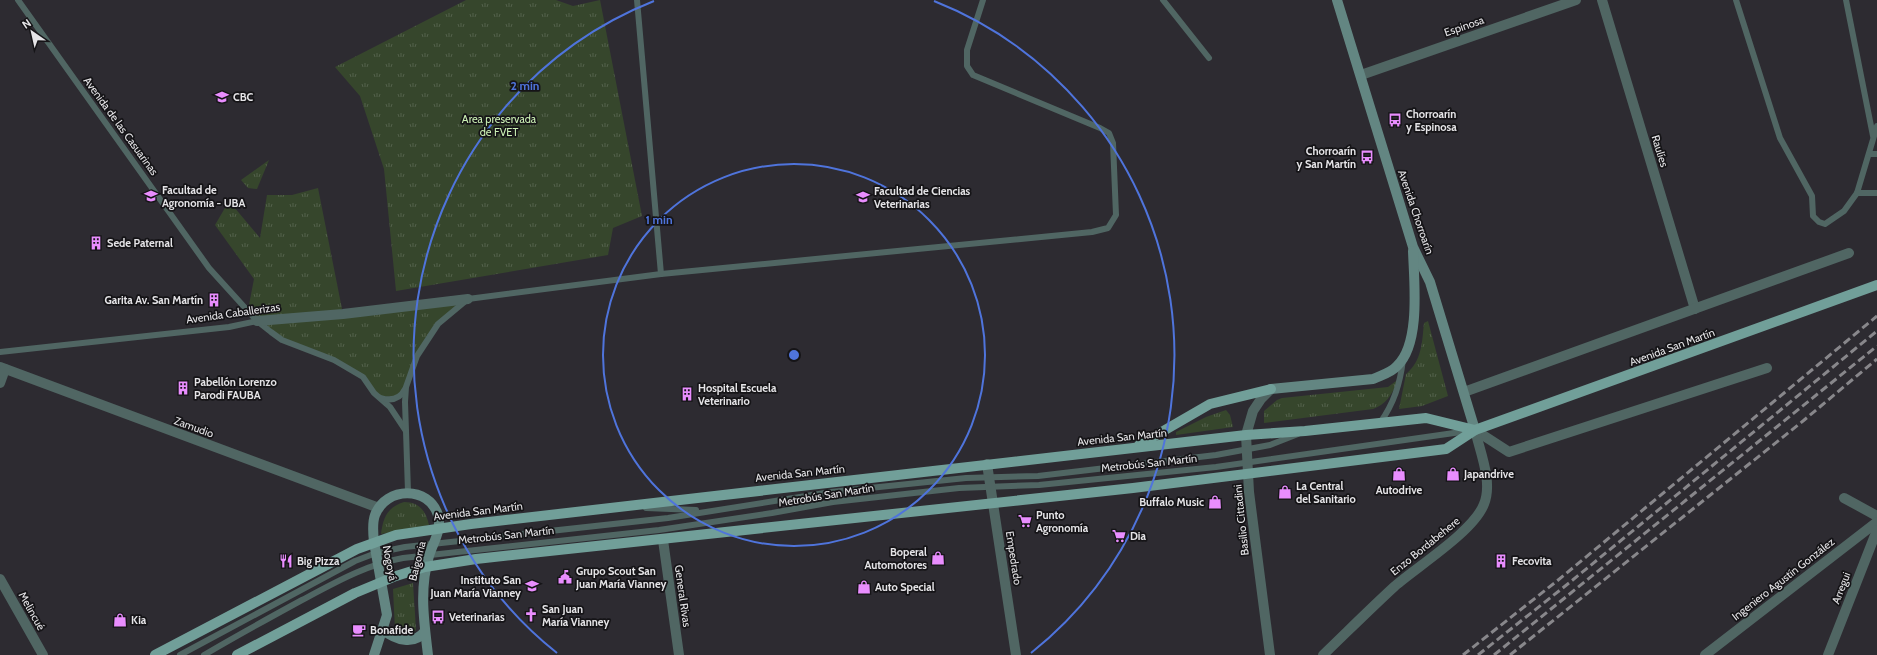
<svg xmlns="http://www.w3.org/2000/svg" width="1877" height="655" font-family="Cabin,sans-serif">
	<defs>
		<pattern id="grass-tufts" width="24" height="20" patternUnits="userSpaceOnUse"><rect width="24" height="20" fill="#36462c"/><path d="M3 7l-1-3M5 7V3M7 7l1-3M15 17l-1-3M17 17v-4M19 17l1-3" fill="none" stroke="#53614b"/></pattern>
	</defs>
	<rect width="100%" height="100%" fill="#2d2b31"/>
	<!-- grass -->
	<g fill="url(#grass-tufts)">
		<polygon points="466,0 556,0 573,6 600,0 642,216 613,228 608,255 396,291 384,169 360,96 335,67"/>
		<polygon points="269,160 257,189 248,188 241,180"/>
		<polygon points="318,188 343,314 468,299 451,311 425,341 401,396 380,397 363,377 348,369 282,340 248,310 254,279 215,225 229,201 260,238 267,195 292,195"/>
		<path d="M1428,321L1448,396L1422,406L1399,409L1406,374C1422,361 1422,342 1424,323Z"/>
		<path d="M1396,381L1397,383C1391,396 1386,404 1373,409L1264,423V411L1277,400L1282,398L1388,387Z"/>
		<polygon points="1226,410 1230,415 1233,427 1176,435 1176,432 1206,417"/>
		<path d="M404,502C419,502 426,511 429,525L381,534C383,517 388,507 404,502Z"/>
		<path d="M413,583L416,630C409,637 402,637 395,630L393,589Z"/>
	</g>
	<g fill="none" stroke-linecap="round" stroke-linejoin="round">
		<!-- lane -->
		<g stroke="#506663" stroke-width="6">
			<polyline points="18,0 209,268 257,321 271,332 282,340 334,360 363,377 374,393 390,407 406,431 408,492"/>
			<polyline points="637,0 661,274"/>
			<polyline points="1163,0 1209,58"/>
			<polyline points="1736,0 1780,138 1812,196 1813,216 1819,222 1825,224 1844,211 1857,193 1877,126"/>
			<polyline points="1846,0 1873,136"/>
			<polyline points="1869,154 1877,154"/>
			<polyline points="1857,193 1877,193"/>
			<polyline points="0,352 229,327 257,321"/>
			<path d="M381,398C391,401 400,399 405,389"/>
			<path d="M1380,423C1394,403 1400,384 1403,360"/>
			<polyline points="406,431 405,402 406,387 417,356 438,324 468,299 661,274 1092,232 1108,228 1116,215 1113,143 1109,133 1100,128 973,75 967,66 967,50 983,0"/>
			<polyline points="646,508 696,510"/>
			<polyline points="180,655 355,561 376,553 405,547 668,518 831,492 966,478 1038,476 1216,455 1270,445 1298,434"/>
			<path d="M204,655C236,636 269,618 302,600C336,582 365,565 403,558L659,530L772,513L833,502L959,488L1039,485L1216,467L1468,431"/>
		</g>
		<!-- street -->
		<g stroke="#506663" stroke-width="10">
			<polyline points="1602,0 1695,309"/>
			<polyline points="1361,75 1576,0"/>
			<polyline points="257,321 343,314 468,299"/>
			<polyline points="0,367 379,508"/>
			<polyline points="0,383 5,369"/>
			<polyline points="1464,392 1849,253"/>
			<polyline points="1475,430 1509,452 1767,368"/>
			<polyline points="987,464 1016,655"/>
			<polyline points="1844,498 1877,516"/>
			<polyline points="663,540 679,655"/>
			<polyline points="0,579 43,655"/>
			<polyline points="1270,655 1249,492 1246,435 1253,411 1261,399 1271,389"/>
			<path d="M1323,655C1347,632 1371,608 1395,586C1418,566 1474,531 1484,504C1493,482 1480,452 1475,430"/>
			<polyline points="1705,655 1877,522"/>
			<polyline points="1828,655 1877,530"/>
		</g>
		<!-- secondary -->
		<g stroke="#638682" stroke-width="10">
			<polyline points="1337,0 1413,247 1430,282 1475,430"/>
			<path d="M1271,389L1373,379C1381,375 1391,373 1397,366C1421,344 1414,281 1413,251"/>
			<path d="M383,630C396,640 414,646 425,631"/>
			<path d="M374,655L387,615L374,542C373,533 372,523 375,515C386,486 429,486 438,515C442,531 433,542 429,556C419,589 424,621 428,655"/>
		</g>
		<!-- primary -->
		<g stroke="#719f99" stroke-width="10">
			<polyline points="1139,445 1210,404 1271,389"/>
			<polyline points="155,655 357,549 396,535 471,524 1246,435 1305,431 1426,418 1475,430"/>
			<polyline points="237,655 355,593 396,576 425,567 476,559 1133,488 1446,449 1475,430 1877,285"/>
		</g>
		<!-- rail -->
		<g stroke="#88878b" stroke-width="3" stroke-dasharray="8 4" stroke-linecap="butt">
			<polyline points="1463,655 1557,581 1877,316"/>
			<polyline points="1478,655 1569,583 1877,331"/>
			<polyline points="1494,655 1877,346"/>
			<polyline points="1510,655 1803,421 1877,359"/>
		</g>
	</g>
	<!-- distance rings -->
	<g fill="none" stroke="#4f74dc" stroke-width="2">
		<circle cx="794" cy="355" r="191"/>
		<path d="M557 653A381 381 0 0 1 654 1M934 1A381 381 0 0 1 1031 653"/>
	</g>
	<!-- icons -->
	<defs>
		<g id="university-bare" transform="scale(1.08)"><path d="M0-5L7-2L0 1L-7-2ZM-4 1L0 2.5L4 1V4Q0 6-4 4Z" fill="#e98dfe" stroke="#151417" stroke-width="2.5" paint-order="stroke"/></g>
		<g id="bus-bare" transform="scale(1.08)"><path d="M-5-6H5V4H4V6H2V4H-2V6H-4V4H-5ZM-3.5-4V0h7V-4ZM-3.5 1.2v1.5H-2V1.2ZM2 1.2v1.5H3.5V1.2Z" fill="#e98dfe" stroke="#151417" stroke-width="2.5" paint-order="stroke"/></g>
		<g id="building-bare" transform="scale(1.08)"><path d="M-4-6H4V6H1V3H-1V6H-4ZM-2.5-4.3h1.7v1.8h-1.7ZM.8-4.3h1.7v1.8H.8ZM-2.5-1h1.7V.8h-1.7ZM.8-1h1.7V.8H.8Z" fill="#e98dfe" stroke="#151417" stroke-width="2.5" paint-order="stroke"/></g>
		<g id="shop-bare" transform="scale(1.08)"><path d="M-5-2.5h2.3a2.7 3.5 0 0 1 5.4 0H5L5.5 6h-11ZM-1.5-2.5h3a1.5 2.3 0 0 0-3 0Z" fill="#e98dfe" stroke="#151417" stroke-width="2.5" paint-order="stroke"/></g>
		<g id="supermarket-bare" transform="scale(1.08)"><path d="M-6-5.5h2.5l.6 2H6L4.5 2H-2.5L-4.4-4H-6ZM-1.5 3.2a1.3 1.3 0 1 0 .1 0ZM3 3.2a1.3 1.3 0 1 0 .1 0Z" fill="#e98dfe" stroke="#151417" stroke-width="2.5" paint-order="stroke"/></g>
		<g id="restaurant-bare" transform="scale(1.08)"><path d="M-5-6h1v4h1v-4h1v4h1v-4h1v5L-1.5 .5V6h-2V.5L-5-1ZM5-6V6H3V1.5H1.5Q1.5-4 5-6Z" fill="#e98dfe" stroke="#151417" stroke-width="2.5" paint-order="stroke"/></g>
		<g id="civic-bare" transform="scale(1.08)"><path d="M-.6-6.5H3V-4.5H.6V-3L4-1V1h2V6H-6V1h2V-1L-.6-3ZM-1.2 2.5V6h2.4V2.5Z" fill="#e98dfe" stroke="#151417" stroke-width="2.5" paint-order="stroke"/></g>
		<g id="school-bare" transform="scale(1.08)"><path d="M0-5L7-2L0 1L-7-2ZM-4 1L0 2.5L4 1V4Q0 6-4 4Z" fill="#e98dfe" stroke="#151417" stroke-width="2.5" paint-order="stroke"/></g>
		<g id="church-bare" transform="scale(1.08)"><path d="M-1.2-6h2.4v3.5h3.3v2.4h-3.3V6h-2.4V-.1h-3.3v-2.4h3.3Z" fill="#e98dfe" stroke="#151417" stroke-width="2.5" paint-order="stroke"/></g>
		<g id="cafe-bare" transform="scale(1.08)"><path d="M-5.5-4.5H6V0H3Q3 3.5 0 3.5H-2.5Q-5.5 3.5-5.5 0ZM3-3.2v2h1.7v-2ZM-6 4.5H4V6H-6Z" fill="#e98dfe" stroke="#151417" stroke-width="2.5" paint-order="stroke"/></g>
	</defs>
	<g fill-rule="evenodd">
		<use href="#university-bare" x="222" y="97"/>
		<use href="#bus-bare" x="1395" y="120"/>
		<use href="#bus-bare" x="1367" y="157"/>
		<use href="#university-bare" x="151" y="196"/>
		<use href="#university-bare" x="863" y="197"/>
		<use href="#building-bare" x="96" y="243"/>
		<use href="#building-bare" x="214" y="300"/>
		<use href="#building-bare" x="183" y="388"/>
		<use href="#building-bare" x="687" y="394"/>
		<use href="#shop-bare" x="1399" y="474"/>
		<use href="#shop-bare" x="1453" y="474"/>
		<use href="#shop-bare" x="1285" y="492"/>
		<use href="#shop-bare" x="1215" y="502"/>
		<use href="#supermarket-bare" x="1025" y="521"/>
		<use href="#supermarket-bare" x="1119" y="536"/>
		<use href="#shop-bare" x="938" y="558"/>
		<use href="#restaurant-bare" x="286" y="561"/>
		<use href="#building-bare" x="1501" y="561"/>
		<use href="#civic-bare" x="565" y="577"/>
		<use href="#school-bare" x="532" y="586"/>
		<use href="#shop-bare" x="864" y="587"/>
		<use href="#church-bare" x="531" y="615"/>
		<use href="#bus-bare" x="438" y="617"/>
		<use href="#shop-bare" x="120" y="620"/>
		<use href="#cafe-bare" x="359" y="630"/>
	</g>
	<g text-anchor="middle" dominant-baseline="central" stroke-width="3.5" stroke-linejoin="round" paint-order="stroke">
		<!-- street labels -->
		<g font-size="11" fill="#e5e4e7" stroke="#151417">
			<text transform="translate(1464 26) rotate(-19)">Espinosa</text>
			<text transform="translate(121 126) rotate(54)">Avenida de las Casuarinas</text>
			<text transform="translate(1660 151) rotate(73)">Raulíes</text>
			<text transform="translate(1416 212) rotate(71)">Avenida Chorroarín</text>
			<text transform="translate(233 313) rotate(-8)">Avenida Caballerizas</text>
			<text transform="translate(1672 347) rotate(-20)">Avenida San Martín</text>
			<text transform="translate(194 427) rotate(20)">Zamudio</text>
			<text transform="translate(1122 437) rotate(-6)">Avenida San Martín</text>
			<text transform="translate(1149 463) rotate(-6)">Metrobús San Martín</text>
			<text transform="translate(800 473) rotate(-6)">Avenida San Martín</text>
			<text transform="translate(826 495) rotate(-9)">Metrobús San Martín</text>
			<text transform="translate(478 511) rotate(-7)">Avenida San Martín</text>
			<text transform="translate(1241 520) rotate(-96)">Basilio Cittadini</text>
			<text transform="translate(506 535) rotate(-6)">Metrobús San Martín</text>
			<text transform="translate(1425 546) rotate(-39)">Enzo Bordabehere</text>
			<text transform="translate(1014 558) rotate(81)">Empedrado</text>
			<text transform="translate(417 561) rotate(-76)">Baigorria</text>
			<text transform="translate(390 563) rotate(79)">Nogoyá</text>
			<text transform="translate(1783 579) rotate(-38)">Ingeniero Agustín González</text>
			<text transform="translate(1841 588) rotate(-69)">Arregui</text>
			<text transform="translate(683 596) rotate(82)">General Rivas</text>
			<text transform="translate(32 611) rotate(61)">Melincué</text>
		</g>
		<!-- poi labels -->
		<g font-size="11" font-weight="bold" fill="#e5e4e7" stroke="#151417" text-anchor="start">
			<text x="233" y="97">CBC</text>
			<text x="1406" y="114">Chorroarín<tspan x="1406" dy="13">y Espinosa</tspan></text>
			<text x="1356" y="151" text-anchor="end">Chorroarín<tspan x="1356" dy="13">y San Martín</tspan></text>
			<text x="162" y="190">Facultad de<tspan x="162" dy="13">Agronomía - UBA</tspan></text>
			<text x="874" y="191">Facultad de Ciencias<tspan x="874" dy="13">Veterinarias</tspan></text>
			<text x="107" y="243">Sede Paternal</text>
			<text x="203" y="300" text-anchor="end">Garita Av. San Martín</text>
			<text x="194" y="382">Pabellón Lorenzo<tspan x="194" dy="13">Parodi FAUBA</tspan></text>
			<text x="698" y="388">Hospital Escuela<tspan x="698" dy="13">Veterinario</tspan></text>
			<text x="1464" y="474">Japandrive</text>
			<text x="1296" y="486">La Central<tspan x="1296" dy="13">del Sanitario</tspan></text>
			<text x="1399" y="490" text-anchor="middle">Autodrive</text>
			<text x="1204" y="502" text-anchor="end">Buffalo Music</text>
			<text x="1036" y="515">Punto<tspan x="1036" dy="13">Agronomía</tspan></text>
			<text x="1130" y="536">Dia</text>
			<text x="927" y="552" text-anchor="end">Boperal<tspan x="927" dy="13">Automotores</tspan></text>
			<text x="297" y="561">Big Pizza</text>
			<text x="1512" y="561">Fecovita</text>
			<text x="576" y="571">Grupo Scout San<tspan x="576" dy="13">Juan María Vianney</tspan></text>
			<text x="521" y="580" text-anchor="end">Instituto San<tspan x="521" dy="13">Juan María Vianney</tspan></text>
			<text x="875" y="587">Auto Special</text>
			<text x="542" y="609">San Juan<tspan x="542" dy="13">María Vianney</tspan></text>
			<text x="449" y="617">Veterinarias</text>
			<text x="131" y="620">Kia</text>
			<text x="370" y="630">Bonafide</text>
		</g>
		<!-- park labels -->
		<g font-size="11" fill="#ccf1b5" stroke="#151417">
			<text x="499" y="119">Area preservada<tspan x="499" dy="13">de FVET</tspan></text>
		</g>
	</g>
	<circle cx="794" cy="355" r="6" fill="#4f74dc" stroke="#151417" stroke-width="2"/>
	<g font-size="12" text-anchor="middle" font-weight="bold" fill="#4f74dc" stroke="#151417" stroke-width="3.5" stroke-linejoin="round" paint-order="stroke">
		<text x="525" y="90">2 min</text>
		<text x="659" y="224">1 min</text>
	</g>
	<!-- north arrow -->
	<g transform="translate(32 32) rotate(326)" stroke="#151417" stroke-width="3" paint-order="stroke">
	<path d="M0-3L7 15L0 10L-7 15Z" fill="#e5e4e7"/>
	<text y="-6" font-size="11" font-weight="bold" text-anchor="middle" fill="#e5e4e7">N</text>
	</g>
</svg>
